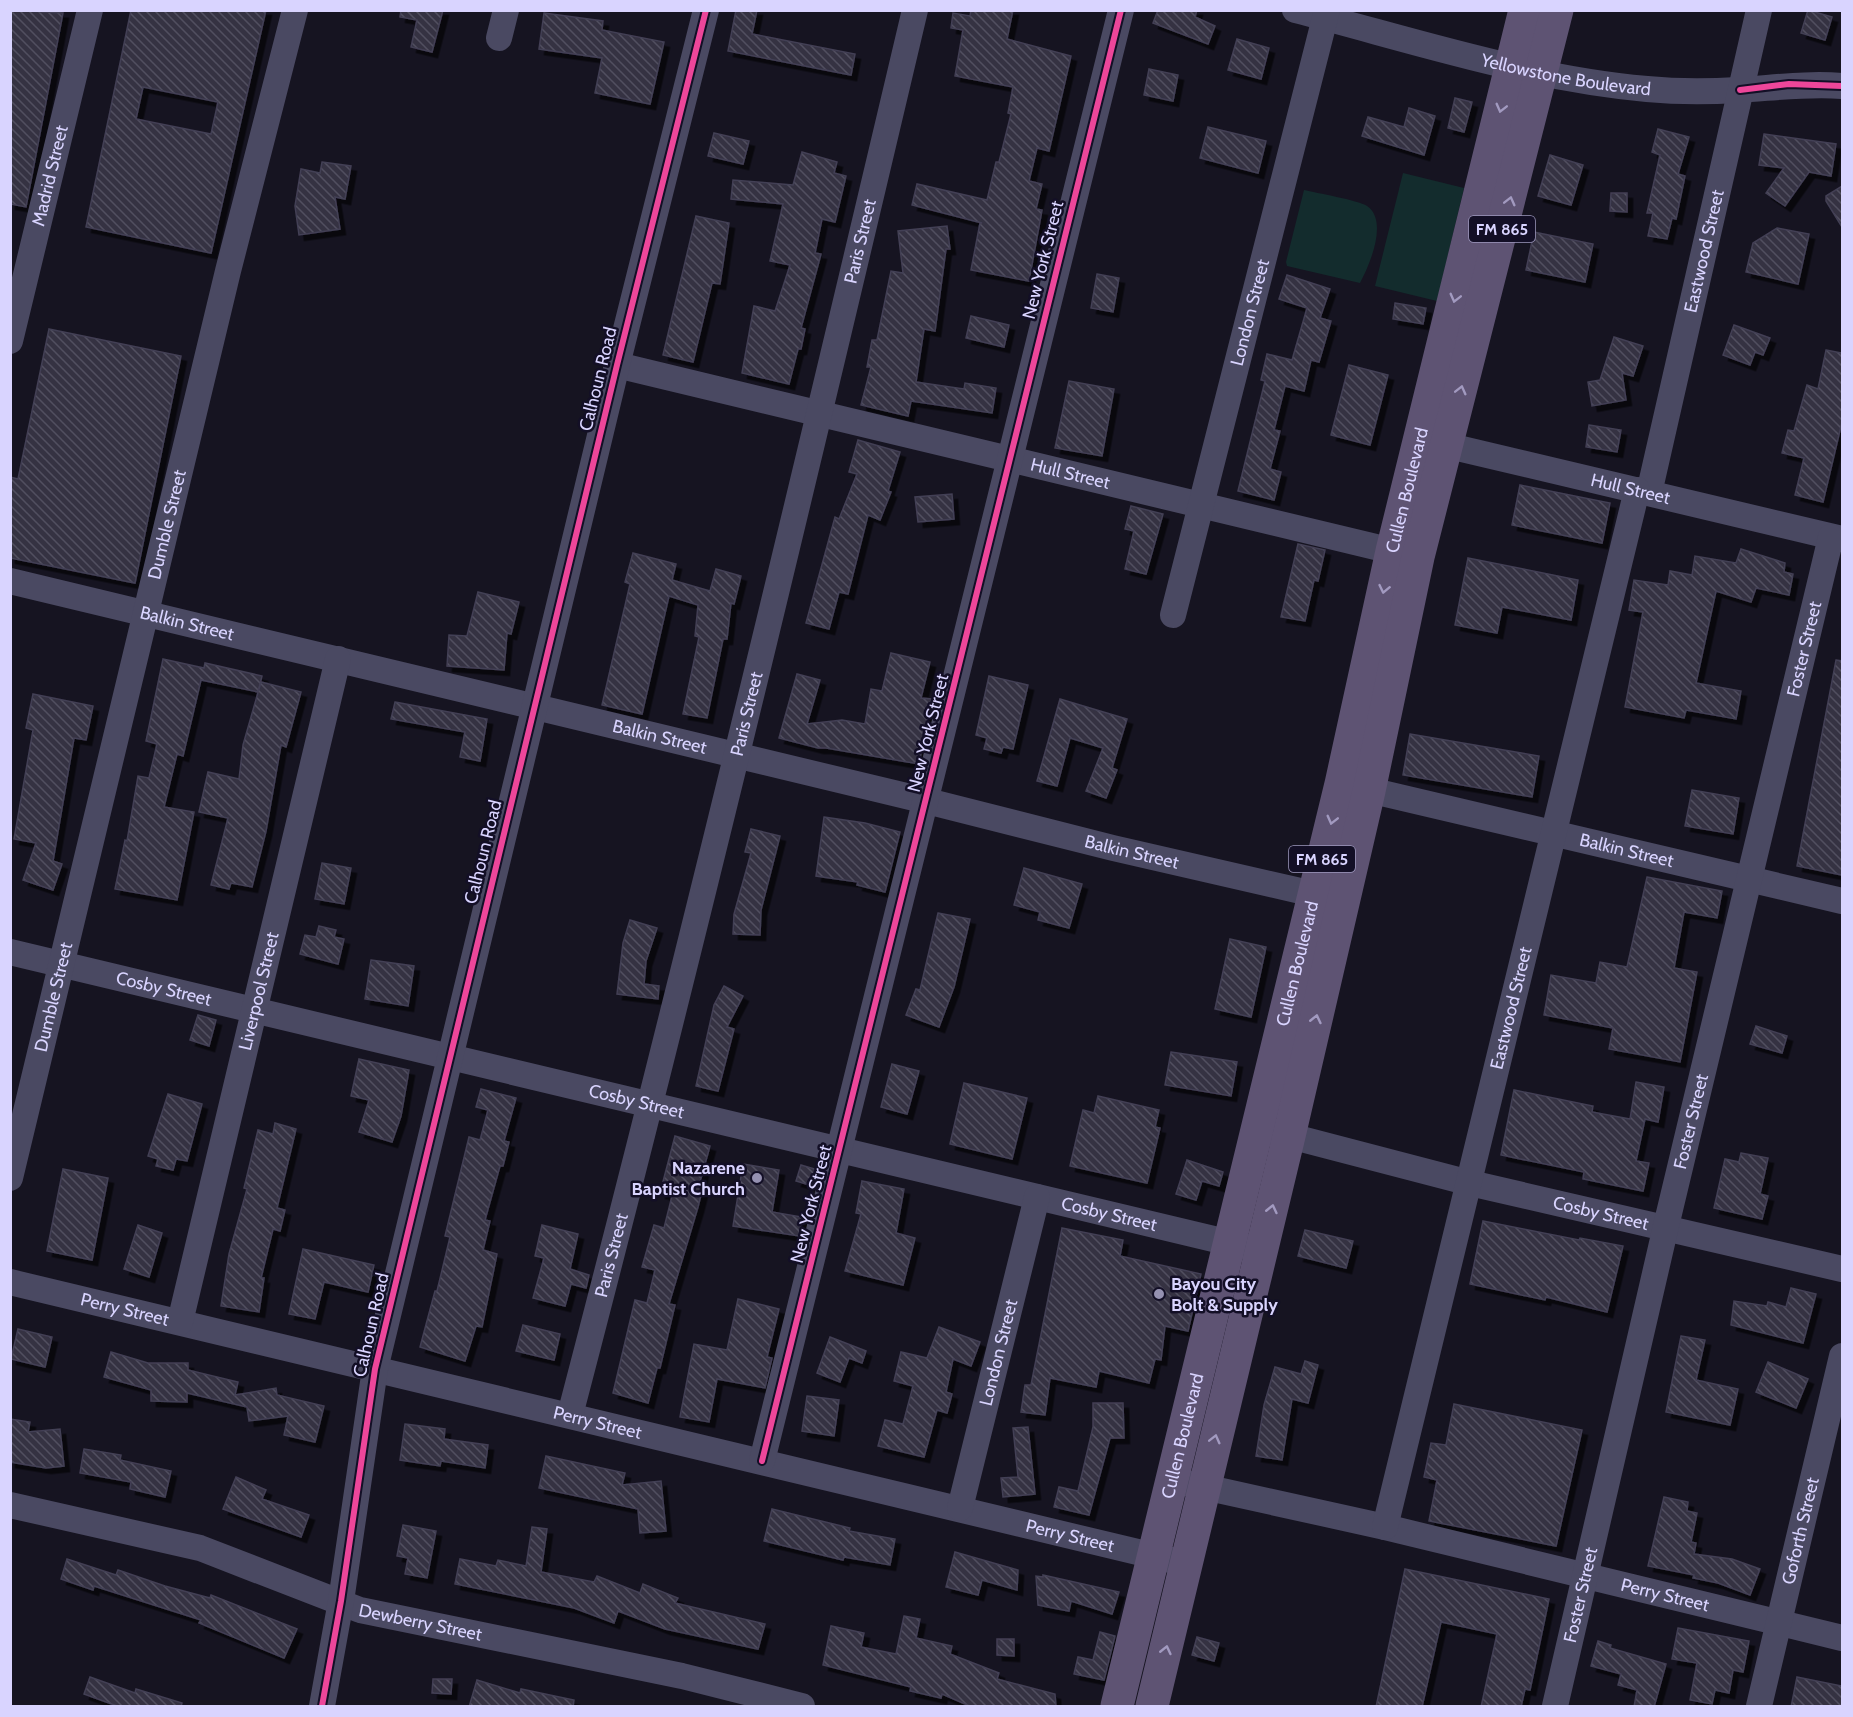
<svg xmlns="http://www.w3.org/2000/svg" width="1853" height="1717" font-family="Cabin,sans-serif">
	<defs>
		<pattern id="building-back-hatch" width="6" height="6" patternUnits="userSpaceOnUse" patternTransform="scale(1.5)"><rect width="6" height="6" fill="#343243"/><path d="M-1 5l2 2M0 0l6 6M5-1l2 2" fill="none" stroke="#514f5f"/></pattern>
		<filter id="shadow"><feDropShadow dx="5.5" dy="5.5" stdDeviation="0" flood-color="#0009"/></filter>
	</defs>
	<rect width="100%" height="100%" fill="#161421"/>
	<!-- garden -->
	<g fill="#132c2d">
		<polygon points="1403,173 1464,188 1437,301 1375,286"/>
		<path d="M1304,190C1316,193 1358,200 1367,206C1389,221 1369,266 1360,283L1287,266L1286,262Z"/>
	</g>
	<!-- building -->
	<g fill="url(#building-back-hatch)" stroke="#433f54" stroke-width="1.5" fill-rule="evenodd" filter="url(#shadow)">
		<polygon points="10,10 63,13 26,207 10,204"/>
		<path d="M131,10H266L211,253L86,227ZM143,87L218,102L211,134L136,119Z"/>
		<polygon points="401,10 443,10 432,52 411,47 417,20 400,17"/>
		<polygon points="736,10 757,10 752,34 855,54 851,75 728,51"/>
		<polygon points="971,10 1013,10 1007,39 1071,56 1049,151 1037,148 1029,181 1042,184 1036,209 1042,210 1029,281 971,270 980,223 982,223 912,205 917,184 987,200 996,162 999,162 1011,114 1008,113 1013,87 955,76 963,30 951,28 953,13 970,16"/>
		<polygon points="1158,10 1197,10 1195,17 1215,26 1208,44 1153,23"/>
		<polygon points="1808,10 1832,17 1825,40 1801,33"/>
		<polygon points="544,13 603,21 602,30 664,42 650,104 595,93 602,58 539,49"/>
		<polygon points="1237,39 1269,48 1261,79 1228,70"/>
		<polygon points="1149,69 1178,75 1173,101 1144,95"/>
		<polygon points="1455,98 1472,102 1464,132 1448,128"/>
		<polygon points="1409,108 1435,116 1424,155 1362,136 1368,117 1404,127"/>
		<polygon points="1208,127 1266,141 1258,173 1200,158"/>
		<polygon points="1658,129 1689,137 1678,174 1685,176 1676,219 1672,218 1667,239 1648,236 1653,213 1647,213 1660,155 1652,152"/>
		<polygon points="714,133 749,141 743,164 708,156"/>
		<polygon points="1764,134 1836,144 1831,176 1809,172 1785,206 1766,193 1784,168 1759,165"/>
		<polygon points="802,152 837,162 834,173 846,176 835,222 822,219 815,253 821,254 801,328 805,329 801,349 798,349 789,384 742,373 754,306 775,311 790,265 770,261 783,204 731,199 733,180 793,185"/>
		<polygon points="1550,155 1583,165 1571,205 1538,196"/>
		<polygon points="322,162 351,166 345,199 335,197 340,229 299,235 295,206 301,169 320,173"/>
		<polygon points="1842,186 1842,227 1826,201 1826,196"/>
		<polygon points="1611,193 1627,193 1627,212 1610,211"/>
		<polygon points="696,216 729,223 720,284 712,283 693,362 663,355"/>
		<polygon points="947,226 950,249 946,249 935,331 924,329 916,382 964,389 965,383 996,388 992,413 911,401 908,416 861,405 871,367 867,367 872,340 877,340 891,271 903,273 898,231"/>
		<polygon points="1777,228 1809,234 1798,284 1746,272 1753,243"/>
		<polygon points="1534,232 1593,244 1585,282 1526,270"/>
		<polygon points="1097,274 1119,278 1113,312 1091,308"/>
		<polygon points="1287,275 1330,289 1320,318 1331,321 1319,362 1311,360 1304,391 1285,386 1274,430 1280,431 1270,469 1281,472 1274,500 1238,491 1265,381 1261,380 1267,354 1292,360 1307,308 1279,299"/>
		<polygon points="1395,303 1426,308 1423,324 1393,319"/>
		<polygon points="971,316 1009,325 1004,347 966,338"/>
		<polygon points="1734,325 1770,338 1763,355 1755,352 1750,365 1723,355"/>
		<polygon points="49,329 181,356 135,583 10,558 10,477 18,479"/>
		<polygon points="1614,337 1643,346 1633,376 1622,373 1626,400 1592,406 1588,382 1600,380"/>
		<polygon points="1826,350 1842,353 1842,422 1823,502 1795,495 1804,458 1782,453 1788,430 1794,431 1807,385 1818,389"/>
		<polygon points="1349,365 1388,375 1370,445 1331,435"/>
		<polygon points="1069,381 1114,389 1102,456 1055,448"/>
		<polygon points="1589,425 1621,430 1617,452 1586,447"/>
		<polygon points="858,440 900,452 888,491 891,492 880,520 868,515 848,594 839,592 829,629 806,623 835,517 839,519 857,474 849,472"/>
		<polygon points="1520,485 1610,503 1602,543 1512,525"/>
		<polygon points="952,494 954,519 918,522 915,497"/>
		<polygon points="1131,506 1163,514 1146,574 1125,569 1134,531 1125,529"/>
		<polygon points="1298,544 1325,550 1318,581 1314,580 1305,621 1281,617"/>
		<polygon points="1741,549 1785,563 1784,572 1793,574 1789,595 1756,588 1751,602 1716,591 1696,683 1741,691 1736,719 1686,710 1684,718 1625,707 1643,612 1629,610 1634,580 1668,585 1670,571 1692,575 1695,556 1736,563"/>
		<polygon points="633,553 676,564 672,580 710,591 716,569 741,576 734,604 731,603 727,639 723,639 707,718 683,714 699,637 695,636 698,605 669,596 642,714 602,705 630,584 625,582"/>
		<polygon points="1468,558 1578,580 1571,620 1502,607 1497,633 1455,625"/>
		<polygon points="478,592 519,602 511,634 507,633 504,670 447,666 449,635 467,636"/>
		<polygon points="891,653 930,662 921,698 931,699 919,764 826,748 818,748 779,738 797,674 820,680 807,724 842,720 865,724 871,689 882,691"/>
		<polygon points="163,659 204,668 205,663 262,676 258,692 201,680 183,756 177,754 164,807 194,812 177,900 115,889 125,840 127,841 138,776 149,778 157,744 146,741"/>
		<polygon points="1836,660 1842,661 1842,875 1797,866"/>
		<polygon points="989,676 1028,685 1013,749 1003,747 1001,753 984,749 987,738 976,735"/>
		<polygon points="261,682 301,692 286,747 281,745 266,831 252,887 231,883 229,889 211,885 228,818 199,812 208,772 239,779 243,745"/>
		<polygon points="33,694 93,706 86,740 74,738 53,861 62,864 53,890 23,880 36,843 14,839 33,730 26,728"/>
		<polygon points="1060,699 1127,719 1112,768 1117,770 1106,798 1086,791 1103,748 1070,738 1057,786 1037,781"/>
		<polygon points="395,702 487,719 480,761 460,757 465,732 391,719"/>
		<polygon points="1410,734 1539,756 1532,797 1403,775"/>
		<polygon points="1692,790 1739,798 1733,834 1685,826"/>
		<polygon points="824,817 865,823 900,832 885,892 857,885 858,882 816,876"/>
		<polygon points="751,829 780,836 761,910 760,935 733,934 734,914 751,853 745,852"/>
		<polygon points="322,863 351,868 344,904 315,899"/>
		<polygon points="1024,868 1082,884 1069,928 1038,920 1040,912 1014,905"/>
		<polygon points="1647,877 1722,891 1717,918 1684,912 1674,968 1697,972 1680,1062 1609,1049 1613,1028 1544,1015 1551,975 1596,983 1600,962 1627,967"/>
		<polygon points="938,913 970,919 954,987 939,1027 906,1015 916,989 920,990"/>
		<polygon points="630,920 657,928 646,961 644,984 659,986 658,999 617,994 623,943"/>
		<polygon points="319,926 336,930 334,937 344,939 338,964 300,954 305,935 316,937"/>
		<polygon points="1230,939 1266,947 1251,1017 1215,1009"/>
		<polygon points="371,960 414,966 408,1006 365,999"/>
		<polygon points="724,986 743,996 727,1027 734,1029 718,1091 696,1086 714,1005"/>
		<polygon points="198,1015 216,1020 209,1046 190,1040"/>
		<polygon points="1756,1026 1787,1036 1782,1053 1750,1044"/>
		<polygon points="1171,1052 1237,1062 1231,1096 1165,1085"/>
		<polygon points="359,1059 409,1070 401,1116 392,1142 359,1132 369,1100 351,1096"/>
		<polygon points="892,1064 919,1071 907,1114 881,1107"/>
		<polygon points="1636,1082 1664,1087 1658,1122 1645,1119 1636,1161 1649,1163 1643,1191 1583,1179 1584,1172 1501,1155 1514,1090 1593,1106 1592,1112 1630,1119"/>
		<polygon points="964,1083 1027,1098 1012,1159 950,1144"/>
		<polygon points="481,1089 516,1098 504,1141 509,1142 503,1166 500,1166 485,1220 490,1221 483,1250 497,1254 482,1327 476,1326 465,1361 420,1347 435,1291 437,1291 450,1237 445,1236 469,1137 480,1140 488,1110 476,1107"/>
		<polygon points="168,1094 202,1104 187,1161 176,1159 173,1170 156,1166 158,1159 148,1156"/>
		<polygon points="1098,1096 1159,1110 1155,1127 1160,1128 1147,1183 1070,1166 1083,1110 1094,1113"/>
		<polygon points="275,1123 296,1129 277,1208 285,1210 280,1231 273,1229 261,1278 264,1278 259,1312 221,1306 229,1254 247,1189 244,1188 258,1130 273,1134"/>
		<polygon points="675,1136 710,1146 700,1182 704,1183 698,1207 669,1304 675,1305 660,1368 657,1368 648,1403 613,1393 635,1300 647,1303 655,1270 642,1267 654,1225 664,1228 672,1196 660,1193"/>
		<polygon points="1741,1153 1768,1158 1760,1194 1768,1196 1762,1219 1714,1208 1725,1159 1739,1162"/>
		<polygon points="1187,1160 1223,1172 1219,1186 1202,1181 1196,1200 1176,1194"/>
		<polygon points="743,1164 779,1170 772,1212 802,1217 799,1236 733,1226"/>
		<polygon points="801,1165 818,1170 813,1186 796,1181"/>
		<polygon points="63,1169 108,1178 92,1260 47,1251"/>
		<polygon points="862,1181 904,1189 896,1233 915,1238 903,1285 845,1271 861,1214 856,1213"/>
		<polygon points="1483,1221 1579,1240 1580,1238 1623,1246 1607,1312 1546,1297 1545,1300 1470,1284"/>
		<polygon points="138,1225 162,1233 149,1277 124,1269"/>
		<polygon points="542,1225 578,1234 570,1269 589,1275 586,1288 571,1284 565,1306 533,1298 544,1258 535,1256"/>
		<polygon points="1062,1228 1123,1240 1120,1256 1201,1274 1188,1331 1165,1326 1161,1360 1155,1359 1149,1383 1099,1371 1096,1387 1050,1378 1045,1415 1021,1412 1025,1385 1031,1385"/>
		<polygon points="1305,1230 1353,1241 1346,1268 1298,1256"/>
		<polygon points="303,1249 374,1265 368,1292 324,1282 315,1319 289,1314"/>
		<polygon points="1791,1288 1816,1294 1803,1343 1731,1325 1734,1301 1767,1306 1768,1302 1786,1307"/>
		<polygon points="738,1299 779,1309 767,1357 772,1358 765,1388 717,1379 709,1422 680,1417 694,1344 727,1350"/>
		<polygon points="523,1325 560,1334 554,1360 516,1351"/>
		<polygon points="939,1327 980,1342 971,1366 953,1359 946,1392 952,1394 947,1413 937,1410 924,1457 878,1446 885,1420 903,1424 913,1386 894,1381 901,1352 927,1358"/>
		<polygon points="18,1329 52,1337 45,1367 11,1359"/>
		<polygon points="1681,1336 1705,1340 1696,1380 1738,1389 1730,1425 1666,1412"/>
		<polygon points="830,1337 866,1351 862,1363 849,1358 840,1382 817,1373"/>
		<polygon points="111,1352 148,1363 188,1363 188,1370 238,1382 235,1395 276,1388 277,1395 324,1406 315,1442 284,1435 288,1416 249,1421 247,1407 187,1393 187,1402 151,1401 151,1390 104,1377"/>
		<polygon points="1305,1361 1318,1365 1308,1403 1292,1399 1282,1460 1256,1456 1264,1405 1275,1367 1301,1374"/>
		<polygon points="1768,1362 1808,1379 1796,1408 1756,1392"/>
		<polygon points="807,1396 839,1400 834,1436 802,1431"/>
		<polygon points="1093,1403 1123,1403 1124,1438 1110,1438 1089,1515 1054,1507 1059,1487 1078,1491 1093,1427"/>
		<polygon points="1454,1404 1582,1430 1556,1546 1429,1521 1437,1480 1424,1477 1431,1443 1446,1445"/>
		<polygon points="10,1419 30,1422 28,1432 60,1429 64,1466 46,1468 10,1462"/>
		<polygon points="405,1424 445,1429 444,1439 488,1445 485,1468 441,1461 440,1466 400,1460"/>
		<polygon points="1028,1427 1035,1494 1003,1497 1001,1478 1018,1477 1013,1428"/>
		<polygon points="84,1449 121,1455 120,1460 171,1471 165,1497 130,1489 131,1482 80,1473"/>
		<polygon points="546,1456 625,1473 622,1485 661,1481 666,1531 640,1533 638,1509 539,1488"/>
		<polygon points="236,1477 266,1490 262,1499 309,1515 301,1537 223,1509"/>
		<polygon points="1664,1497 1688,1502 1687,1511 1697,1513 1691,1542 1696,1543 1694,1554 1732,1559 1760,1569 1750,1595 1718,1583 1693,1578 1694,1575 1648,1566"/>
		<polygon points="772,1509 850,1528 849,1531 895,1539 890,1565 844,1557 843,1560 764,1541"/>
		<polygon points="403,1525 436,1531 427,1578 405,1574 408,1558 397,1556"/>
		<polygon points="532,1527 547,1529 541,1572 594,1582 597,1576 640,1593 643,1584 678,1598 675,1603 765,1624 758,1649 665,1629 618,1611 614,1623 574,1608 455,1584 460,1559 496,1566 498,1560 526,1566"/>
		<polygon points="955,1552 1018,1570 1017,1590 982,1580 978,1595 946,1587"/>
		<polygon points="67,1559 116,1575 118,1570 165,1586 210,1598 211,1595 297,1629 284,1658 199,1623 201,1620 94,1586 93,1590 61,1579"/>
		<polygon points="1405,1569 1549,1599 1530,1690 1525,1689 1521,1707 1481,1707 1497,1634 1441,1622 1422,1707 1376,1707"/>
		<polygon points="1043,1575 1119,1592 1112,1614 1071,1601 1069,1611 1038,1605 1036,1576 1043,1577"/>
		<polygon points="904,1616 920,1619 916,1638 952,1646 950,1654 999,1673 997,1679 1055,1694 1056,1707 972,1707 942,1694 941,1698 910,1691 911,1687 823,1665 831,1626 864,1633 861,1647 896,1654"/>
		<polygon points="1678,1628 1749,1641 1743,1672 1733,1670 1729,1693 1715,1690 1712,1704 1690,1700 1697,1663 1672,1659"/>
		<polygon points="1100,1632 1115,1636 1104,1680 1074,1674 1078,1657 1093,1660"/>
		<polygon points="1197,1637 1219,1643 1214,1661 1192,1655"/>
		<polygon points="997,1639 1014,1639 1014,1656 997,1655"/>
		<polygon points="1598,1641 1611,1645 1610,1648 1666,1664 1654,1707 1634,1707 1637,1690 1618,1685 1621,1674 1591,1666"/>
		<polygon points="90,1677 135,1693 136,1689 182,1703 181,1707 120,1707 84,1694"/>
		<polygon points="1797,1677 1842,1686 1842,1707 1791,1707"/>
		<polygon points="433,1679 452,1679 451,1694 432,1693"/>
		<polygon points="477,1680 520,1693 521,1689 574,1700 573,1707 469,1707"/>
	</g>
	<g fill="none" stroke-linecap="round" stroke-linejoin="round">
		<!-- minor -->
		<g stroke="#4a4962" stroke-width="26">
			<path id="s1" d="M1295,10C1412,40 1526,78 1647,89C1677,92 1707,92 1738,90C1773,88 1807,83 1842,86"/>
			<polyline points="499,38 506,10"/>
			<path id="s2" d="M10,341L90,10"/>
			<path id="s3" d="M617,365L1409,555"/>
			<path id="s4" d="M1428,441L1842,539"/>
			<path id="s5" d="M1649,493L1759,10"/>
			<path id="s6" d="M10,581L927,801L1113,848L1331,898"/>
			<path id="s7" d="M1173,615L1327,10"/>
			<path id="s8" d="M1352,786L1842,901"/>
			<path id="s9" d="M10,952L1247,1247"/>
			<path id="s10" d="M1271,1131L1470,1183L1842,1269"/>
			<path id="s11" d="M10,1178L228,271L295,10"/>
			<path id="s12" d="M10,1282L1171,1560"/>
			<path id="s13" d="M180,1322L338,659"/>
			<path id="s14" d="M570,1415C692,949 804,480 915,10"/>
			<polyline points="762,1461 1121,10"/>
			<path id="s15" d="M1186,1483L1385,1527L1842,1638"/>
			<path id="s16" d="M10,1505L200,1548L360,1610L682,1676L802,1706"/>
			<path id="s17" d="M960,1508L1037,1197"/>
			<path id="s18" d="M1385,1527L1637,490"/>
			<polyline points="322,1706 341,1601 375,1369 617,365 706,10"/>
			<path id="s19" d="M1555,1706L1666,1226L1831,537"/>
			<path id="s20" d="M1759,1706L1842,1356"/>
		</g>
		<!-- major -->
		<g stroke="#5e5373" stroke-width="33">
			<path id="s21" d="M1117,1706L1341,784L1392,551L1525,10"/>
			<polyline points="1152,1706 1289,1136 1369,791 1418,557 1557,10"/>
		</g>
		<!-- cycleway casing -->
		<g stroke="#130f26" stroke-width="10">
			<g id="cycleway">
				<polyline points="1740,90 1789,84 1842,86"/>
				<polyline points="762,1461 1121,10"/>
				<polyline points="322,1706 341,1601 375,1369 617,365 706,10"/>
			</g>
		</g>
		<!-- cycleway -->
		<use href="#cycleway" stroke="#ed469a" stroke-width="6"/>
	</g>
	<!-- one-way arrows -->
	<defs><path id="oneway-chevron" d="M-2-3.5L2.5 0L-2 3.5" fill="none" stroke-width="1.6" stroke-linecap="round" stroke-linejoin="round" transform="scale(1.5)"/></defs>
	<g stroke="#a29ac0">
		<use href="#oneway-chevron" transform="translate(1501 108) rotate(104)"/>
		<use href="#oneway-chevron" transform="translate(1510 201) rotate(-76)"/>
		<use href="#oneway-chevron" transform="translate(1455 298) rotate(104)"/>
		<use href="#oneway-chevron" transform="translate(1461 390) rotate(-76)"/>
		<use href="#oneway-chevron" transform="translate(1384 589) rotate(102)"/>
		<use href="#oneway-chevron" transform="translate(1332 820) rotate(104)"/>
		<use href="#oneway-chevron" transform="translate(1316 1019) rotate(-77)"/>
		<use href="#oneway-chevron" transform="translate(1272 1209) rotate(-77)"/>
		<use href="#oneway-chevron" transform="translate(1215 1439) rotate(-76)"/>
		<use href="#oneway-chevron" transform="translate(1166 1650) rotate(-77)"/>
	</g>
	<!-- markers -->
	<g fill="#9591b1" stroke="#130f26" stroke-width="2">
		<circle cx="757" cy="1178" r="6"/>
		<circle cx="1159" cy="1294" r="6"/>
	</g>
	<g text-anchor="middle" dominant-baseline="central" stroke-width="5" stroke-linejoin="round" paint-order="stroke">
		<!-- shield labels -->
		<g fill="#130f26" stroke="#9e99be" stroke-width="1.5">
			<rect x="1469" y="216" width="66" height="26" rx="4.5"/>
			<rect x="1289" y="846" width="66" height="26" rx="4.5"/>
		</g>
		<g font-size="16" font-weight="bold" fill="#d9d4ff">
			<text x="1502" y="229">FM 865</text>
			<text x="1322" y="859">FM 865</text>
		</g>
		<!-- street labels -->
		<g font-size="18" fill="#d9d4ff" stroke="#130f26">
			<text stroke="none"><textPath href="#s1" startOffset="279">Yellowstone Boulevard</textPath></text>
			<text stroke="none"><textPath href="#s2" startOffset="170">Madrid Street</textPath></text>
			<text stroke="none"><textPath href="#s14" startOffset="1209">Paris Street</textPath></text>
			<text stroke="none"><textPath href="#s5" startOffset="248">Eastwood Street</textPath></text>
			<text transform="translate(1043 260) rotate(-76)">New York Street</text>
			<text stroke="none"><textPath href="#s7" startOffset="312">London Street</textPath></text>
			<text transform="translate(598 379) rotate(-76)">Calhoun Road</text>
			<text stroke="none"><textPath href="#s3" startOffset="466">Hull Street</textPath></text>
			<text stroke="none"><textPath href="#s4" startOffset="208">Hull Street</textPath></text>
			<text stroke="none"><textPath href="#s21" startOffset="1250">Cullen Boulevard</textPath></text>
			<text stroke="none"><textPath href="#s11" startOffset="672">Dumble Street</textPath></text>
			<text stroke="none"><textPath href="#s6" startOffset="182">Balkin Street</textPath></text>
			<text stroke="none"><textPath href="#s19" startOffset="1086">Foster Street</textPath></text>
			<text stroke="none"><textPath href="#s14" startOffset="723">Paris Street</textPath></text>
			<text transform="translate(928 733) rotate(-76)">New York Street</text>
			<text stroke="none"><textPath href="#s6" startOffset="668">Balkin Street</textPath></text>
			<text stroke="none"><textPath href="#s8" startOffset="282">Balkin Street</textPath></text>
			<text transform="translate(483 852) rotate(-76)">Calhoun Road</text>
			<text stroke="none"><textPath href="#s6" startOffset="1154">Balkin Street</textPath></text>
			<text stroke="none"><textPath href="#s21" startOffset="764">Cullen Boulevard</textPath></text>
			<text stroke="none"><textPath href="#s9" startOffset="158">Cosby Street</textPath></text>
			<text stroke="none"><textPath href="#s13" startOffset="340">Liverpool Street</textPath></text>
			<text stroke="none"><textPath href="#s11" startOffset="186">Dumble Street</textPath></text>
			<text stroke="none"><textPath href="#s18" startOffset="534">Eastwood Street</textPath></text>
			<text stroke="none"><textPath href="#s9" startOffset="644">Cosby Street</textPath></text>
			<text stroke="none"><textPath href="#s19" startOffset="600">Foster Street</textPath></text>
			<text transform="translate(811 1204) rotate(-76)">New York Street</text>
			<text stroke="none"><textPath href="#s10" startOffset="340">Cosby Street</textPath></text>
			<text stroke="none"><textPath href="#s9" startOffset="1130">Cosby Street</textPath></text>
			<text stroke="none"><textPath href="#s14" startOffset="165">Paris Street</textPath></text>
			<text stroke="none"><textPath href="#s12" startOffset="118">Perry Street</textPath></text>
			<text transform="translate(371 1325) rotate(-77)">Calhoun Road</text>
			<text stroke="none"><textPath href="#s17" startOffset="160">London Street</textPath></text>
			<text stroke="none"><textPath href="#s12" startOffset="604">Perry Street</textPath></text>
			<text stroke="none"><textPath href="#s21" startOffset="278">Cullen Boulevard</textPath></text>
			<text stroke="none"><textPath href="#s20" startOffset="180">Goforth Street</textPath></text>
			<text stroke="none"><textPath href="#s12" startOffset="1090">Perry Street</textPath></text>
			<text stroke="none"><textPath href="#s19" startOffset="114">Foster Street</textPath></text>
			<text stroke="none"><textPath href="#s15" startOffset="492">Perry Street</textPath></text>
			<text stroke="none"><textPath href="#s16" startOffset="428">Dewberry Street</textPath></text>
		</g>
		<!-- poi labels -->
		<g font-size="18" font-weight="bold" fill="#d9d4ff" stroke="#130f26" text-anchor="end">
			<text x="745" y="1168">Nazarene<tspan x="745" dy="21">Baptist Church</tspan></text>
			<text x="1171" y="1284" text-anchor="start">Bayou City<tspan x="1171" dy="21">Bolt &amp; Supply</tspan></text>
		</g>
	</g>
	<!-- border -->
	<rect width="1853" height="1717" fill="none" stroke="#d9d4ff" stroke-width="24"/>
</svg>
